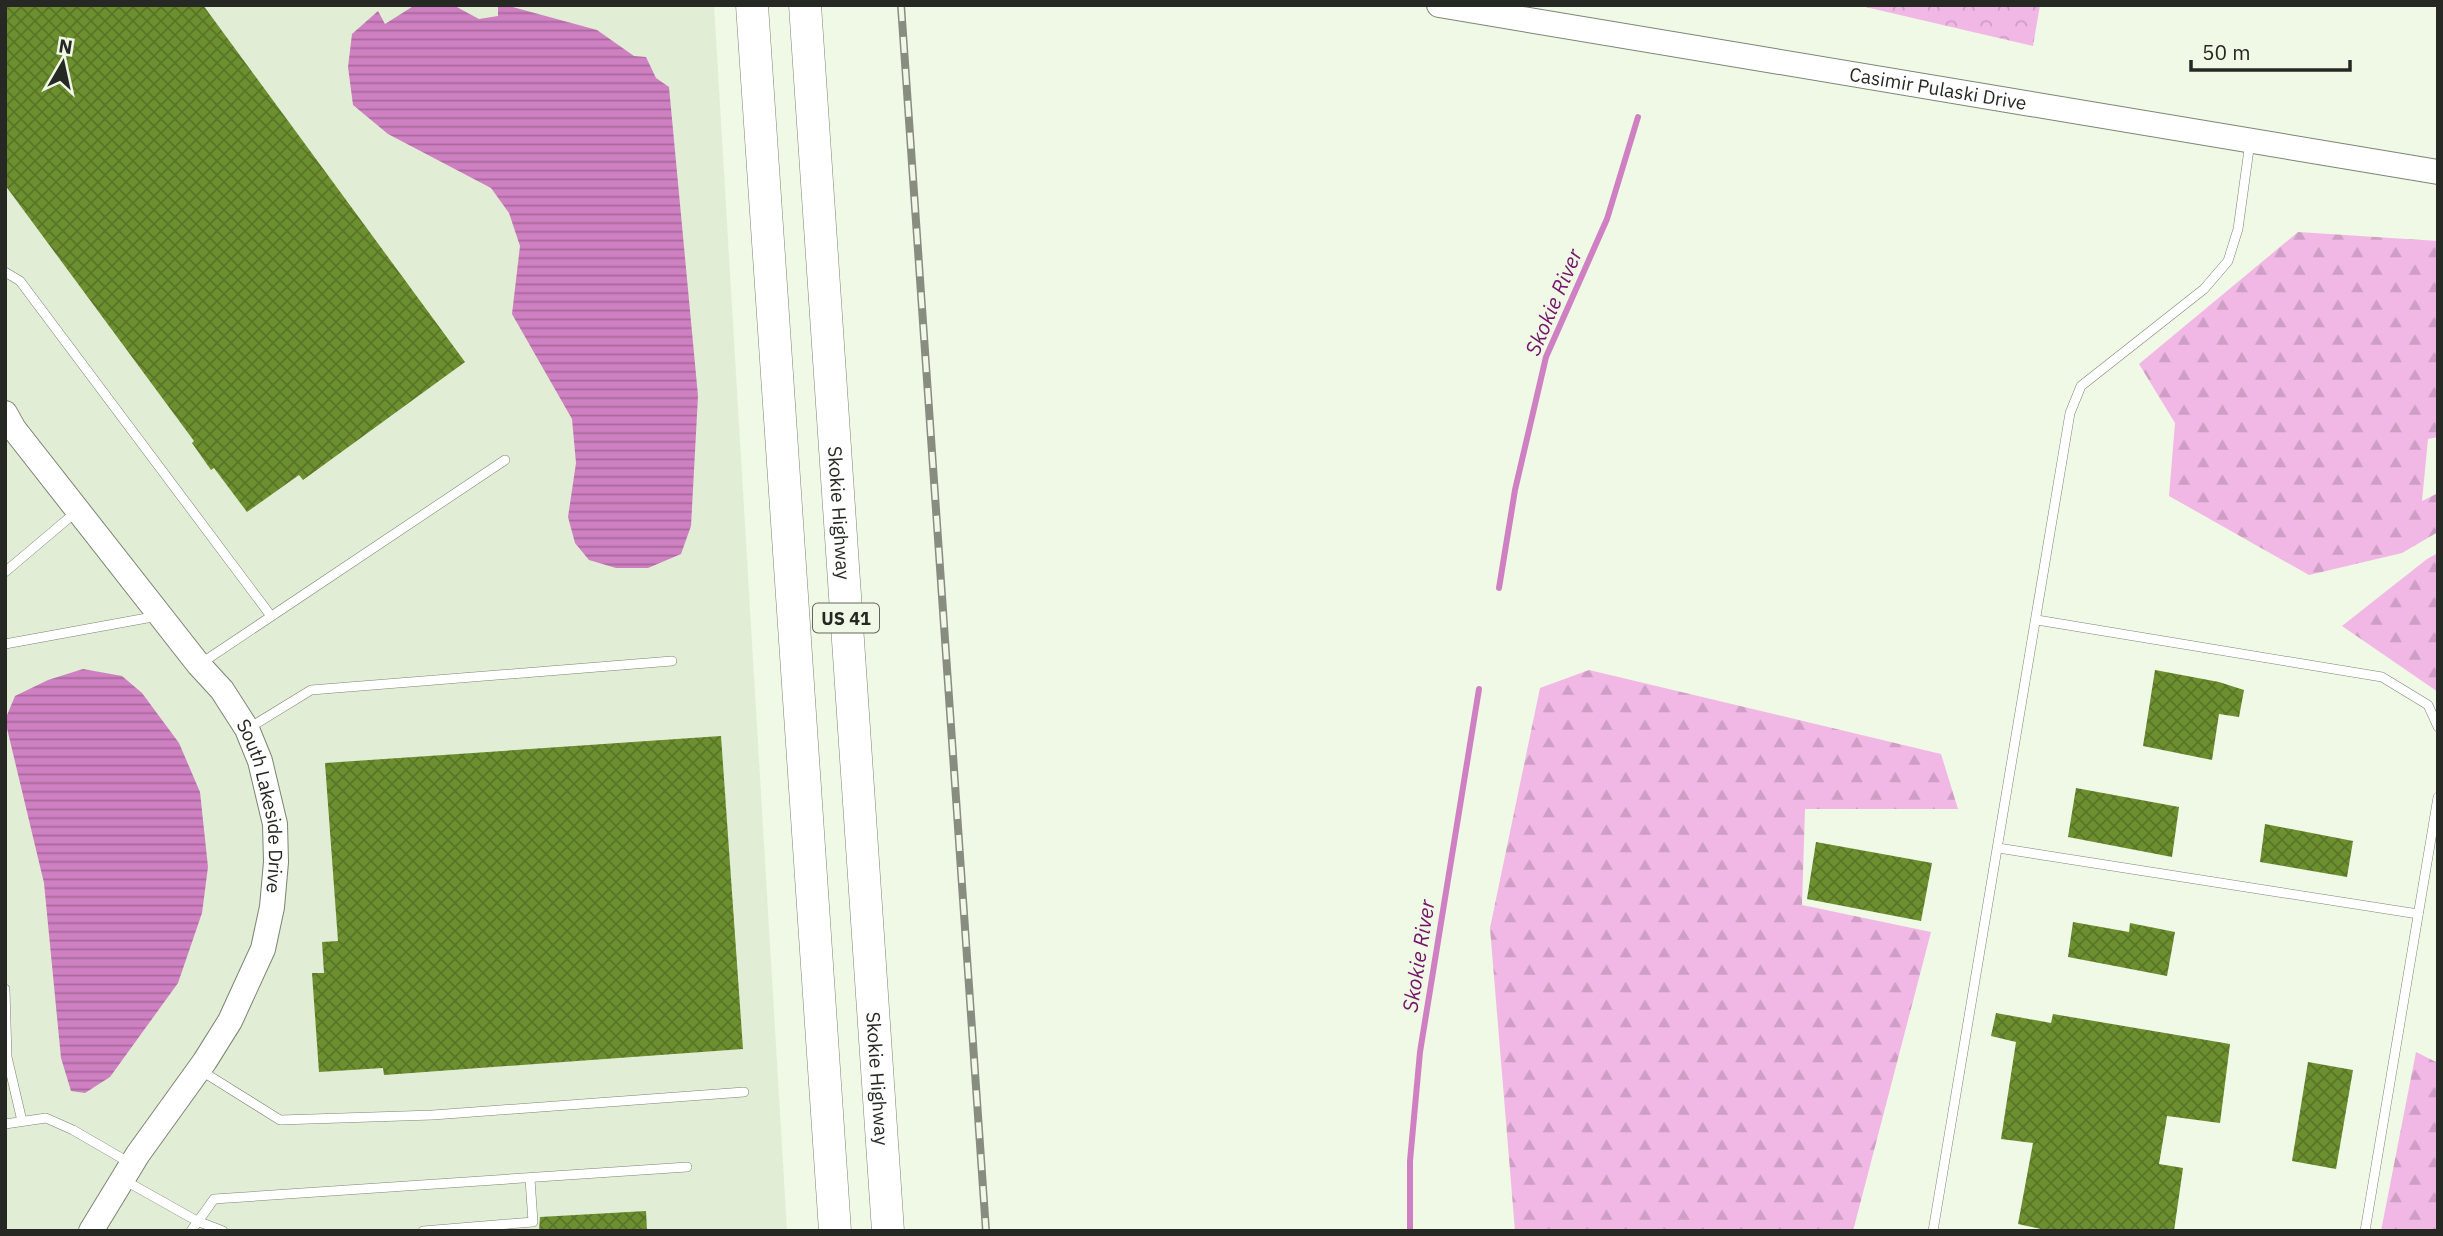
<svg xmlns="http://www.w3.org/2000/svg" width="2443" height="1236" font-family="'IBM Plex Sans',sans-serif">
	<defs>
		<pattern id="forest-firs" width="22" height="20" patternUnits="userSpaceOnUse" patternTransform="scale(1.75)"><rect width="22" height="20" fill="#f1b8e6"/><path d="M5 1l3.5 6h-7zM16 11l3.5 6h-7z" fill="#ce9ec5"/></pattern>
		<pattern id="park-crowns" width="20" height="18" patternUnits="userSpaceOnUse" patternTransform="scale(1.75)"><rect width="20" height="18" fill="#f1b8e6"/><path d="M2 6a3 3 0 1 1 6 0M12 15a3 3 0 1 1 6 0" fill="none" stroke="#ce9ec5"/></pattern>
		<pattern id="water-rules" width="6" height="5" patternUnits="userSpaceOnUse" patternTransform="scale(1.75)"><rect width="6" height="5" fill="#cf80c2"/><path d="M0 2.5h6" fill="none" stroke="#a8699d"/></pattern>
		<pattern id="building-cross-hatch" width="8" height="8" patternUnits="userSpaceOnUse" patternTransform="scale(1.75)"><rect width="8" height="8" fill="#6c8f2f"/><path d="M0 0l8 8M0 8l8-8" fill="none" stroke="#597528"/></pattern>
	</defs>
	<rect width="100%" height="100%" fill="#f0f8e6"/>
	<!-- built -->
	<polygon fill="#e1edd4" points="5,5 714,5 787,1231 5,1231"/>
	<!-- forest -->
	<g fill="url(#forest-firs)">
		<polygon points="2298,232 2438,241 2438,437 2428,439 2422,501 2438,493 2438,532 2402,553 2309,575 2169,496 2175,423 2139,364"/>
		<polygon points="2438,553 2438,692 2342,626 2427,559"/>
		<polygon points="1589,670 1941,754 1958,809 1805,809 1802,905 1931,932 1853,1231 1515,1231 1490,928 1540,688"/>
		<polygon points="2416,1052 2438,1063 2438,1231 2381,1231"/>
	</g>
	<!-- park -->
	<polygon fill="url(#park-crowns)" points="1857,5 2040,5 2033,46"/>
	<!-- water -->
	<g fill="url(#water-rules)">
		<polygon points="415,5 453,5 479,19 498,16 498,5 505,5 597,30 634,56 646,57 656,78 669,87 698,396 691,526 681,554 648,568 616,568 589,560 575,543 568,517 576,463 572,419 512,314 520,246 509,213 491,188 388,134 353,105 348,67 352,34 378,11 385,24"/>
		<polygon points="83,669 122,676 142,693 179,743 200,792 208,867 202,913 178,983 110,1077 85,1093 71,1091 61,1058 44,883 5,720 15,696 48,680"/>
	</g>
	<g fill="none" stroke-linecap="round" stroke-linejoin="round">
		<!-- stream -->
		<g stroke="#cf80c2" stroke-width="6">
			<polyline points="1499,588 1515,490 1546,357 1607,219 1638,117"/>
			<polyline points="1410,1231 1410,1161 1420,1052 1479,689"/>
		</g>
	</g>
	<!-- building -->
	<g fill="url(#building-cross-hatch)">
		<polygon points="5,5 203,5 465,362 303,480 299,475 247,512 214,468 211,470 192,443 194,441 5,185"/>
		<polygon points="2155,670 2219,682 2244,690 2239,717 2219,714 2212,760 2143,746"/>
		<polygon points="721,736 743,1049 384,1075 383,1068 319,1072 312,973 324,973 322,942 338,941 325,763"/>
		<polygon points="2076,788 2179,807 2172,857 2068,837"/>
		<polygon points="2265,824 2353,841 2347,877 2260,862"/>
		<polygon points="1816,842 1932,863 1921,921 1807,899"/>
		<polygon points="2073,922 2129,932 2130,923 2175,932 2167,976 2068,957"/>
		<polygon points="1996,1013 2051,1023 2053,1014 2230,1044 2220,1123 2167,1116 2159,1164 2183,1168 2174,1231 2050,1231 2018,1224 2033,1143 2001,1139 2016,1042 1991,1036"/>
		<polygon points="2308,1062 2353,1070 2336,1169 2292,1161"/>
		<polygon points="646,1211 647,1231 539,1231 540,1217"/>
	</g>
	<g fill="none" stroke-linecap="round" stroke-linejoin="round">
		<!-- lane casing -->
		<g stroke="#7d8474" stroke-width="10">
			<g id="lane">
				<polyline points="5,272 20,281 271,616"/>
				<polyline points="5,572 76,512"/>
				<polyline points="2037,620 2382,677 2428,705 2438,727"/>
				<polyline points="5,644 158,616"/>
				<polyline points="200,664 505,460"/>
				<polyline points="249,728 311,690 672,661"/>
				<polyline points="1998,848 2418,914"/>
				<polyline points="5,989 7,1057 22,1121"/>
				<polyline points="200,1070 280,1120 433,1115 744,1092"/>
				<polyline points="5,1124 46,1118 73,1130 130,1163"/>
				<polyline points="124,1180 197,1221 223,1231"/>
				<polyline points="191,1231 214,1199 687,1167"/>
				<polyline points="423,1231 533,1222 530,1179"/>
				<polyline points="1933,1231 2070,413 2081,386 2204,289 2228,261 2238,229 2250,142"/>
				<polyline points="2365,1231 2438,797"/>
			</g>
		</g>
		<!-- secondary casing -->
		<g stroke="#7d8474" stroke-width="26">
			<g id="secondary">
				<path id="s1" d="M1439,5L2438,172"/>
				<path id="s2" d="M5,413L14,429L199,665L222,690L247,729L260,761L275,824L276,862L272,907L263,949L230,1021L205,1061L138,1154L91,1231"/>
			</g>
		</g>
		<!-- highway casing -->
		<g stroke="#7d8474" stroke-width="33">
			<g id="highway">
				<polyline points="752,5 835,1231"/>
				<path id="s3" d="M805,5L888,1231"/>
			</g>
		</g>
		<!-- lane -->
		<use href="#lane" stroke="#fff" stroke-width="9"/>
		<!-- secondary -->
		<use href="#secondary" stroke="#fff" stroke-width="24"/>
		<!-- highway -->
		<use href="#highway" stroke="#fff" stroke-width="32"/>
		<!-- rail casing -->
		<g stroke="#888d81" stroke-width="8">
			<polyline id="rail" points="901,5 986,1231"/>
		</g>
		<!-- rail -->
		<use href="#rail" stroke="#f0f8e6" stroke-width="5" stroke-dasharray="16" stroke-linecap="butt"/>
	</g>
	<g text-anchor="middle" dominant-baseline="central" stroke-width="6" stroke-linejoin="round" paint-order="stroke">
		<!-- shield labels -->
		<rect fill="#f0f8e6" stroke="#63675e" stroke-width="2" x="813" y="603.5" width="66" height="29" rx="5"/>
		<g font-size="18" font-weight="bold" fill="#262923">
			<text x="846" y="618">US 41</text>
		</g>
		<!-- street labels -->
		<g font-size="19" fill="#262923" stroke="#f0f8e6">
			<text stroke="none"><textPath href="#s1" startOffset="506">Casimir Pulaski Drive</textPath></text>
			<text stroke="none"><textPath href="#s3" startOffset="509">Skokie Highway</textPath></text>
			<text stroke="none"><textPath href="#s2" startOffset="478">South Lakeside Drive</textPath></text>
			<text stroke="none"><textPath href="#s3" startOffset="1076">Skokie Highway</textPath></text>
		</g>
		<!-- water labels -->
		<g font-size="21" font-style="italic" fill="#74136a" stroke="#f0f8e6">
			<text transform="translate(1553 302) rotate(-67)">Skokie River</text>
			<text transform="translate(1418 956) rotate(-81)">Skokie River</text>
		</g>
	</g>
	<!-- border -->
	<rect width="2443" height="1236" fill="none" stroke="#262923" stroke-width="14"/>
	<!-- north arrow -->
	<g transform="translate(63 63) rotate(9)" stroke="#f0f8e6" stroke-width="5" paint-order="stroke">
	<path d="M0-5L12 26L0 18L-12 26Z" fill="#262923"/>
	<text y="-10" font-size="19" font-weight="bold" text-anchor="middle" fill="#262923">N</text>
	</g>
	<!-- scale -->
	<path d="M2191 60v10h159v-10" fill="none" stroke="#262923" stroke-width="3.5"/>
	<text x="2202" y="60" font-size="21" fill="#262923" stroke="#f0f8e6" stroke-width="5" paint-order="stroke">50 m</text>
</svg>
